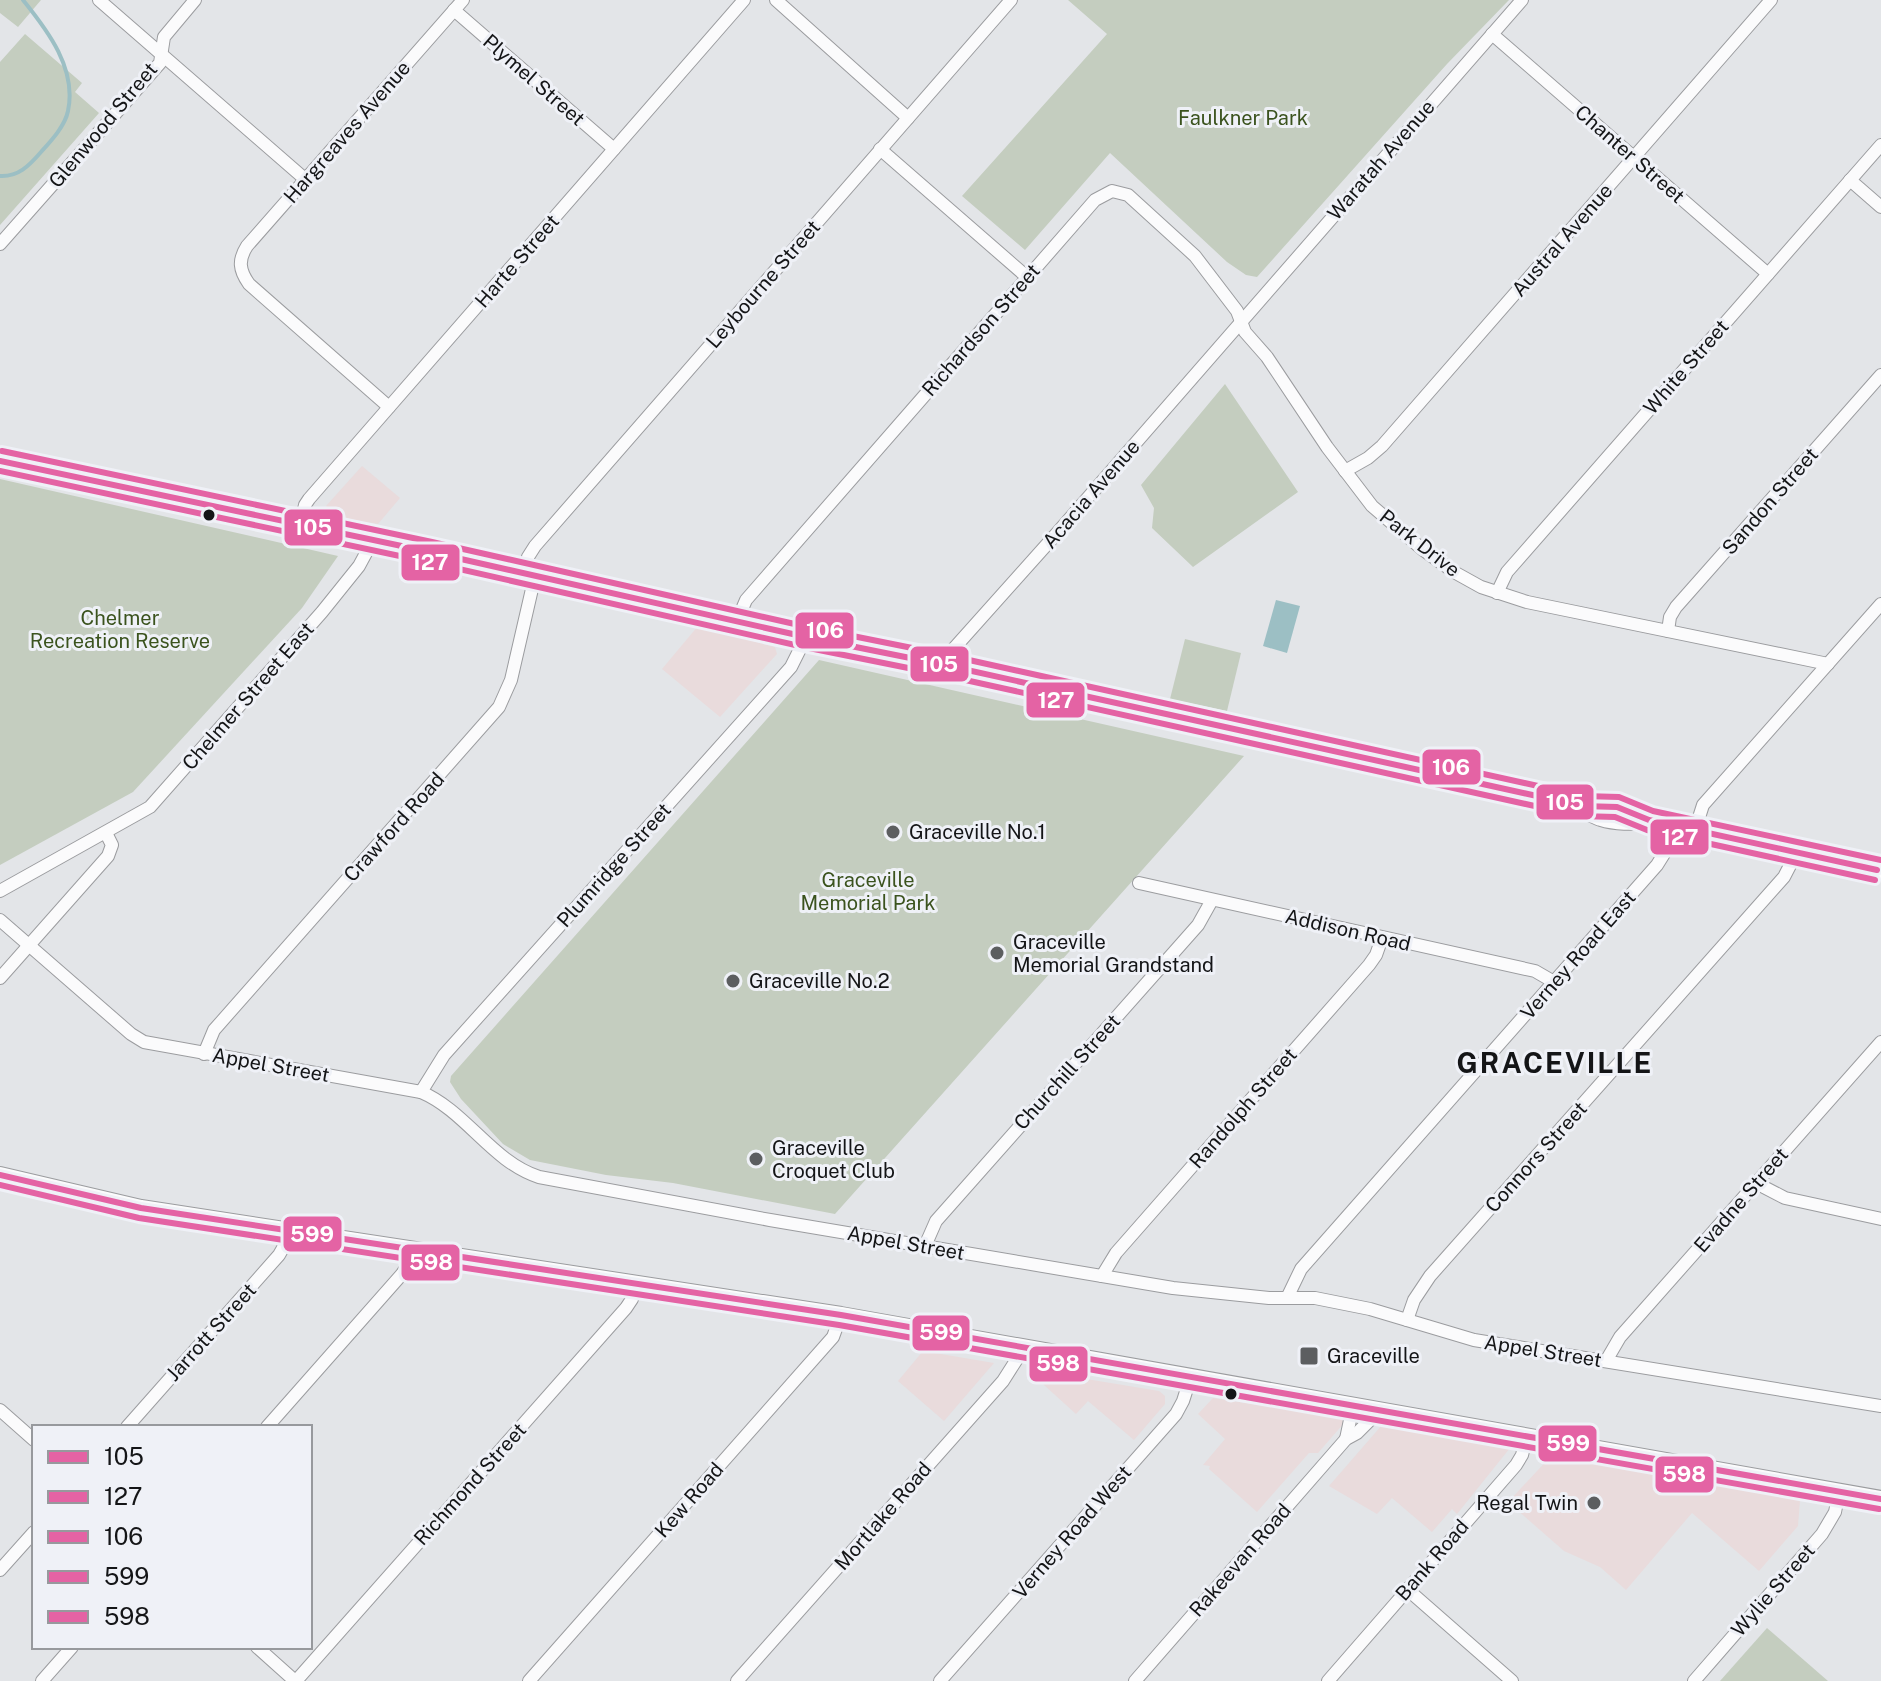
<svg xmlns="http://www.w3.org/2000/svg" width="1881" height="1681" font-family="'Public Sans',sans-serif">
	<rect width="100%" height="100%" fill="#e3e5e8"/>
	<!-- commercial -->
	<g fill="#e9dbdc">
		<polygon points="362,466 400,498 378,524 343,518 326,506"/>
		<polygon points="698,626 775,647 777,654 720,717 662,669"/>
		<polygon points="923,1351 994,1363 944,1421 898,1381"/>
		<polygon points="1038,1371 1159,1391 1165,1396 1165,1404 1134,1440 1088,1401 1076,1414 1033,1375"/>
		<polygon points="1213,1398 1336,1417 1345,1422 1318,1453 1309,1453 1257,1512 1209,1469 1210,1466 1203,1465 1225,1439 1198,1414"/>
		<polygon points="1382,1425 1510,1448 1457,1514 1452,1509 1432,1532 1392,1498 1377,1514 1329,1486"/>
		<polygon points="1551,1456 1800,1500 1798,1526 1759,1571 1692,1513 1626,1590 1600,1567 1564,1551 1508,1502"/>
	</g>
	<!-- green -->
	<g fill="#c4cdbf">
		<polygon points="0,0 41,0 18,27 0,13"/>
		<polygon points="1068,0 1509,0 1447,64 1257,277 1246,275 1227,262 1110,153 1025,250 962,196 1107,34"/>
		<polygon points="25,34 82,83 75,92 99,113 0,225 0,62"/>
		<polygon points="1225,384 1298,492 1193,567 1152,528 1154,508 1141,485"/>
		<polygon points="0,479 338,556 302,608 133,792 0,865"/>
		<polygon points="1185,639 1241,653 1227,711 1170,699"/>
		<polygon points="819,660 1244,756 835,1214 673,1183 606,1175 530,1160 503,1144 461,1099 450,1082 451,1076"/>
		<polygon points="1767,1628 1828,1681 1720,1681"/>
	</g>
	<!-- water -->
	<polygon fill="#9cbfc4" points="1276,600 1300,606 1287,653 1263,646"/>
	<g fill="none" stroke-linecap="round" stroke-linejoin="round">
		<!-- stream -->
		<path stroke="#9cbfc4" stroke-width="4" d="M0,176C18,177 29,166 41,152C51,141 65,126 68,111C77,69 48,31 23,0"/>
		<!-- minor casing -->
		<g stroke="#9b9c9f" stroke-width="14">
			<g id="minor">
				<polyline points="99,0 306,180"/>
				<polyline points="776,0 908,118"/>
				<polyline points="454,10 614,149"/>
				<polyline points="1492,34 1768,274"/>
				<polyline points="880,149 1027,277"/>
				<polyline points="1850,180 1881,207"/>
				<polyline points="0,244 160,63 164,37 195,0"/>
				<path d="M389,407L249,284C239,270 238,260 247,246L463,0"/>
				<polyline points="1345,471 1368,458 1382,446 1771,0"/>
				<polyline points="300,526 305,505 309,499 744,0"/>
				<polyline points="524,573 528,557 535,546 1011,0"/>
				<polyline points="1497,593 1507,572 1881,145"/>
				<polyline points="737,621 746,600 1095,200 1112,191 1128,195 1195,256 1237,311 1245,332 1267,357 1327,447 1372,506 1422,549 1454,572 1481,587 1527,602 1828,664"/>
				<polyline points="1668,631 1670,617 1676,607 1881,375"/>
				<polyline points="940,664 1058,532 1522,0"/>
				<polyline points="1695,830 1703,805 1881,604"/>
				<polyline points="1139,883 1535,971 1554,982"/>
				<polyline points="0,891 150,807 322,612 359,566 373,540"/>
				<path d="M0,920L131,1034L144,1042L421,1092C466,1111 492,1162 539,1177L770,1220L1173,1288L1269,1298H1315L1370,1309L1474,1340L1881,1406"/>
				<polyline points="0,978 108,856 112,845 106,833"/>
				<polyline points="204,1054 214,1030 499,707 511,680 535,576"/>
				<polyline points="421,1092 444,1055 791,667 806,637"/>
				<polyline points="1756,1183 1785,1198 1881,1219"/>
				<polyline points="925,1246 936,1221 1198,925 1212,900"/>
				<polyline points="1102,1276 1116,1253 1369,965 1376,955 1382,938"/>
				<polyline points="1287,1298 1301,1269 1657,865 1667,849 1673,825"/>
				<polyline points="1407,1320 1414,1300 1430,1276 1784,877 1797,852"/>
				<polyline points="1606,1361 1620,1337 1881,1042"/>
				<polyline points="0,1410 34,1440"/>
				<polyline points="127,1427 279,1255 283,1248 286,1232"/>
				<polyline points="267,1427 402,1274 408,1265 410,1250"/>
				<polyline points="1346,1439 1350,1420 1347,1404"/>
				<polyline points="0,1570 34,1532"/>
				<polyline points="1407,1589 1512,1681"/>
				<polyline points="257,1647 295,1681"/>
				<polyline points="42,1681 72,1647"/>
				<polyline points="296,1681 626,1308 632,1299 636,1284"/>
				<polyline points="529,1681 833,1337 841,1315"/>
				<polyline points="737,1681 1003,1381 1017,1359 1021,1346"/>
				<polyline points="940,1681 1176,1414 1183,1401 1191,1376"/>
				<polyline points="1135,1681 1346,1439 1357,1433 1380,1410"/>
				<polyline points="1328,1681 1516,1465 1522,1455 1527,1435"/>
				<polyline points="1694,1681 1822,1534 1835,1512 1839,1492"/>
			</g>
		</g>
		<!-- secondary casing -->
		<g stroke="#9b9c9f" stroke-width="18">
			<polyline id="secondary" points="0,1175 141,1208 841,1315 1881,1499"/>
		</g>
		<!-- primary casing -->
		<g stroke="#9b9c9f" stroke-width="20">
			<g id="primary">
				<path d="M0,461L430,552L806,637L940,664L1563,802C1577,805 1588,812 1601,817C1617,822 1632,821 1649,820"/>
				<path d="M1584,806C1609,803 1628,808 1649,820L1881,870"/>
			</g>
		</g>
		<!-- minor -->
		<use href="#minor" stroke="#fbfbfc" stroke-width="12"/>
		<!-- secondary -->
		<use href="#secondary" stroke="#fbfbfc" stroke-width="16"/>
		<!-- primary -->
		<use href="#primary" stroke="#fbfbfc" stroke-width="18"/>
		<!-- bus-1 casing -->
		<g stroke="#eff1f7" stroke-width="12">
			<polyline id="bus-1" points="0,461 430,552 806,637 940,664 1582,806 1617,807 1649,820 1877,870"/>
		</g>
		<!-- bus-2 casing -->
		<g stroke="#eff1f7" stroke-width="12">
			<polyline id="bus-2" points="0,471 428,562 804,647 938,674 1580,816 1615,817 1647,830 1875,880"/>
		</g>
		<!-- bus-3 casing -->
		<g stroke="#eff1f7" stroke-width="12">
			<polyline id="bus-3" points="2,451 432,542 808,627 942,654 1583,796 1619,797 1653,811 1881,860"/>
		</g>
		<!-- bus-4 casing -->
		<g stroke="#eff1f7" stroke-width="12">
			<polyline id="bus-4" points="0,1175 141,1208 841,1315 1881,1499"/>
		</g>
		<!-- bus-5 casing -->
		<g stroke="#eff1f7" stroke-width="12">
			<polyline id="bus-5" points="0,1185 139,1218 839,1325 1879,1509"/>
		</g>
		<!-- bus-1 -->
		<use href="#bus-1" stroke="#e463a4" stroke-width="6"/>
		<!-- bus-2 -->
		<use href="#bus-2" stroke="#e463a4" stroke-width="6"/>
		<!-- bus-3 -->
		<use href="#bus-3" stroke="#e463a4" stroke-width="6"/>
		<!-- bus-4 -->
		<use href="#bus-4" stroke="#e463a4" stroke-width="6"/>
		<!-- bus-5 -->
		<use href="#bus-5" stroke="#e463a4" stroke-width="6"/>
	</g>
	<!-- markers -->
	<g fill="#141517" stroke="#eff1f7" stroke-width="3">
		<circle cx="209" cy="515" r="7"/>
		<circle cx="1231" cy="1394" r="7"/>
	</g>
	<g fill="#5c5e60" stroke="#eff1f7" stroke-width="3">
		<circle cx="893" cy="832" r="8"/>
		<circle cx="997" cy="953" r="8"/>
		<circle cx="733" cy="981" r="8"/>
		<circle cx="756" cy="1159" r="8"/>
		<rect x="1299" y="1346" width="20" height="20" rx="4"/>
		<circle cx="1594" cy="1503" r="8"/>
	</g>
	<g text-anchor="middle" dominant-baseline="central" stroke-width="6" stroke-linejoin="round" paint-order="stroke">
		<!-- street labels -->
		<g font-size="20" fill="#141517" stroke="#eff1f7">
			<text transform="translate(534 80) rotate(41)">Plymel Street</text>
			<text transform="translate(103 125) rotate(-50)">Glenwood Street</text>
			<text transform="translate(347 132) rotate(-49)">Hargreaves Avenue</text>
			<text transform="translate(1630 154) rotate(41)">Chanter Street</text>
			<text transform="translate(1381 160) rotate(-49)">Waratah Avenue</text>
			<text transform="translate(1562 240) rotate(-49)">Austral Avenue</text>
			<text transform="translate(517 261) rotate(-49)">Harte Street</text>
			<text transform="translate(763 284) rotate(-49)">Leybourne Street</text>
			<text transform="translate(981 330) rotate(-49)">Richardson Street</text>
			<text transform="translate(1686 367) rotate(-49)">White Street</text>
			<text transform="translate(1091 494) rotate(-49)">Acacia Avenue</text>
			<text transform="translate(1770 501) rotate(-49)">Sandon Street</text>
			<text transform="translate(1420 543) rotate(38)">Park Drive</text>
			<text transform="translate(248 696) rotate(-49)">Chelmer Street East</text>
			<text transform="translate(394 827) rotate(-48)">Crawford Road</text>
			<text transform="translate(614 865) rotate(-48)">Plumridge Street</text>
			<text transform="translate(1348 930) rotate(13)">Addison Road</text>
			<text transform="translate(1578 955) rotate(-49)">Verney Road East</text>
			<text transform="translate(271 1065) rotate(10)">Appel Street</text>
			<text transform="translate(1067 1072) rotate(-48)">Churchill Street</text>
			<text transform="translate(1243 1108) rotate(-49)">Randolph Street</text>
			<text transform="translate(1536 1157) rotate(-48)">Connors Street</text>
			<text transform="translate(1741 1200) rotate(-49)">Evadne Street</text>
			<text transform="translate(906 1243) rotate(10)">Appel Street</text>
			<text transform="translate(211 1332) rotate(-48)">Jarrott Street</text>
			<text transform="translate(1543 1351) rotate(9)">Appel Street</text>
			<text transform="translate(470 1484) rotate(-48)">Richmond Street</text>
			<text transform="translate(689 1500) rotate(-49)">Kew Road</text>
			<text transform="translate(883 1516) rotate(-49)">Mortlake Road</text>
			<text transform="translate(1072 1532) rotate(-49)">Verney Road West</text>
			<text transform="translate(1240 1560) rotate(-49)">Rakeevan Road</text>
			<text transform="translate(1432 1560) rotate(-49)">Bank Road</text>
			<text transform="translate(1773 1590) rotate(-49)">Wylie Street</text>
		</g>
		<!-- park labels -->
		<g font-size="20" fill="#3b531e" stroke="#eff1f7">
			<text x="1243" y="118">Faulkner Park</text>
			<text x="120" y="618">Chelmer<tspan x="120" dy="23">Recreation Reserve</tspan></text>
			<text x="868" y="880">Graceville<tspan x="868" dy="23">Memorial Park</tspan></text>
		</g>
		<!-- poi labels -->
		<g font-size="20" fill="#141517" stroke="#eff1f7" text-anchor="start">
			<text x="909" y="832">Graceville No.1</text>
			<text x="1013" y="942">Graceville<tspan x="1013" dy="23">Memorial Grandstand</tspan></text>
			<text x="749" y="981">Graceville No.2</text>
			<text x="772" y="1148">Graceville<tspan x="772" dy="23">Croquet Club</tspan></text>
			<text x="1327" y="1356">Graceville</text>
			<text x="1578" y="1503" text-anchor="end">Regal Twin</text>
		</g>
		<!-- district labels -->
		<g font-size="28" font-weight="bold" letter-spacing="2" fill="#141517" stroke="#eff1f7">
			<text x="1555" y="1062">GRACEVILLE</text>
		</g>
	</g>
	<g stroke="#eff1f7" stroke-width="3">
		<rect x="283" y="508" width="61" height="39" rx="8" fill="#e463a4"/>
		<rect x="400" y="543" width="61" height="39" rx="8" fill="#e463a4"/>
		<rect x="794" y="611" width="61" height="39" rx="8" fill="#e463a4"/>
		<rect x="909" y="645" width="61" height="38" rx="8" fill="#e463a4"/>
		<rect x="1025" y="681" width="61" height="38" rx="8" fill="#e463a4"/>
		<rect x="1421" y="748" width="61" height="38" rx="8" fill="#e463a4"/>
		<rect x="1535" y="783" width="60" height="38" rx="8" fill="#e463a4"/>
		<rect x="1649" y="818" width="61" height="38" rx="8" fill="#e463a4"/>
		<rect x="282" y="1215" width="61" height="38" rx="8" fill="#e463a4"/>
		<rect x="400" y="1243" width="61" height="39" rx="8" fill="#e463a4"/>
		<rect x="911" y="1314" width="60" height="38" rx="8" fill="#e463a4"/>
		<rect x="1028" y="1345" width="61" height="38" rx="8" fill="#e463a4"/>
		<rect x="1537" y="1424" width="61" height="39" rx="8" fill="#e463a4"/>
		<rect x="1654" y="1455" width="61" height="39" rx="8" fill="#e463a4"/>
	</g>
	<g font-size="22" text-anchor="middle" font-weight="bold" fill="#fff">
		<text x="313" y="535">105</text>
		<text x="430" y="570">127</text>
		<text x="825" y="638">106</text>
		<text x="939" y="672">105</text>
		<text x="1056" y="708">127</text>
		<text x="1451" y="775">106</text>
		<text x="1565" y="810">105</text>
		<text x="1680" y="845">127</text>
		<text x="312" y="1242">599</text>
		<text x="431" y="1270">598</text>
		<text x="941" y="1340">599</text>
		<text x="1058" y="1371">598</text>
		<text x="1568" y="1451">599</text>
		<text x="1684" y="1482">598</text>
	</g>
	<!-- legend -->
	<rect x="32" y="1425" width="280" height="224" fill="#eff1f7" stroke="#97999d" stroke-width="2"/>
	<rect x="48" y="1451" width="40" height="12" fill="#e463a4" stroke="#97999d" stroke-width="2"/>
	<text x="104" y="1465" font-size="24" fill="#141517">105</text>
	<rect x="48" y="1491" width="40" height="12" fill="#e463a4" stroke="#97999d" stroke-width="2"/>
	<text x="104" y="1505" font-size="24" fill="#141517">127</text>
	<rect x="48" y="1531" width="40" height="12" fill="#e463a4" stroke="#97999d" stroke-width="2"/>
	<text x="104" y="1545" font-size="24" fill="#141517">106</text>
	<rect x="48" y="1571" width="40" height="12" fill="#e463a4" stroke="#97999d" stroke-width="2"/>
	<text x="104" y="1585" font-size="24" fill="#141517">599</text>
	<rect x="48" y="1611" width="40" height="12" fill="#e463a4" stroke="#97999d" stroke-width="2"/>
	<text x="104" y="1625" font-size="24" fill="#141517">598</text>
</svg>
